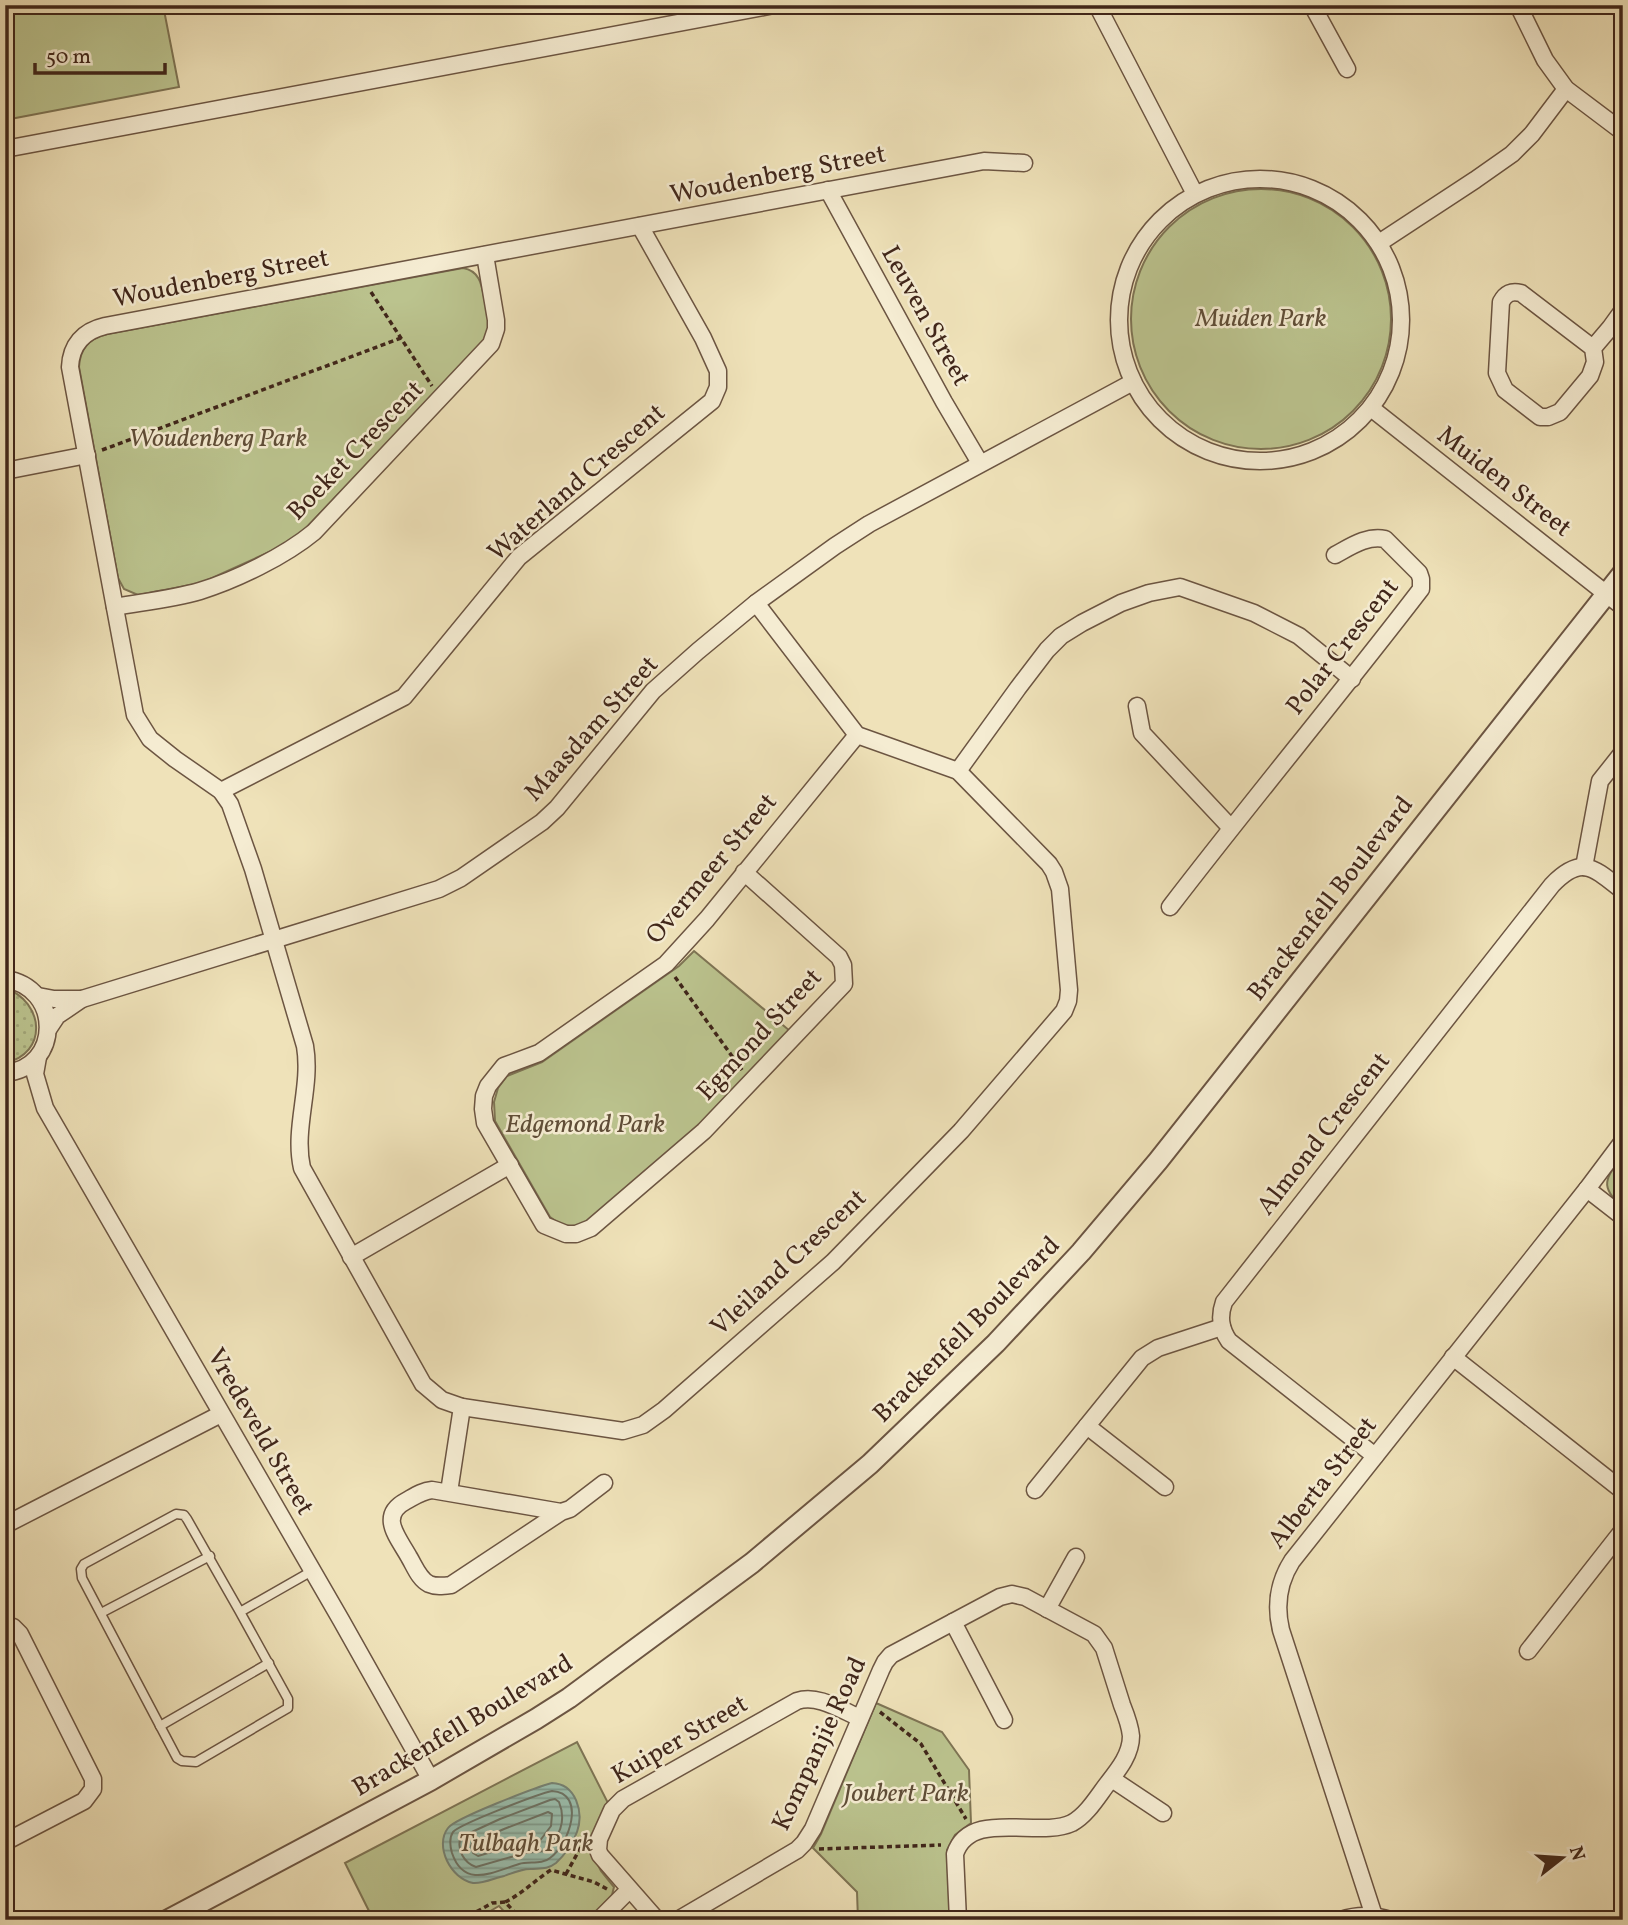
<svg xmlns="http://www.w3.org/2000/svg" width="1628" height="1925" font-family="Vollkorn,serif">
	<defs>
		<pattern id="grass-dots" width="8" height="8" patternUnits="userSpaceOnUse" patternTransform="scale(1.75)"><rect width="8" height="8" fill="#bbc38e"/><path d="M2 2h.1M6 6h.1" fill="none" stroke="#a2a77a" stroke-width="1.8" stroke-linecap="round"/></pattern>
		<pattern id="water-rules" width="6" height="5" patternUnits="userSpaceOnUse" patternTransform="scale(1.75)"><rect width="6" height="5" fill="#9abead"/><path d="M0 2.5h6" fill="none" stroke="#7f9a8c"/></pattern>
	</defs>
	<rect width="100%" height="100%" fill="#efe2b9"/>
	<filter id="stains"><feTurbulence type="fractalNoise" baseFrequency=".00286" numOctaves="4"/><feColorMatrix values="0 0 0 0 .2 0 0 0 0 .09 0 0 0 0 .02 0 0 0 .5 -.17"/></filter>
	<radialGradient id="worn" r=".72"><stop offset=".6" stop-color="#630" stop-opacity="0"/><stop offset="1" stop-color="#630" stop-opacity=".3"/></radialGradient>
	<!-- grass -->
	<path fill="url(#grass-dots)" stroke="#7e7454" stroke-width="2" d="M5,988C45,1002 48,1054 5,1063Z"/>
	<!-- park -->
	<g fill="#bbc38e" stroke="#7e7454" stroke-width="2">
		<polygon points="5,5 163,5 179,87 5,120"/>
		<circle cx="1261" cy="319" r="130"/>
		<path d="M463,268C481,271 482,287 485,302C487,310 489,317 489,325C488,331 486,336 484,341L303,531L289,543L201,583L138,595L124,589L118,578L79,367C80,348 89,339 107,334Z"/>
		<path d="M694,951L790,1031L712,1115L590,1222C574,1228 564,1228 550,1217L495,1121L494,1102L498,1088L507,1076L542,1062L679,966Z"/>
		<path d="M1623,1156V1207C1598,1187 1606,1177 1623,1156Z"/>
		<polygon points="876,1703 942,1732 969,1770 971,1823 955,1835 947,1850 950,1920 858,1920 857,1892 813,1848 821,1834"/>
		<polygon points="577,1742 608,1803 593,1855 601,1871 614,1887 612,1895 588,1920 512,1920 499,1906 475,1920 389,1920 372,1917 345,1863"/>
	</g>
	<!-- water -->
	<path fill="url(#water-rules)" stroke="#768172" stroke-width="2" d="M552,1783C576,1784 584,1812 577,1832C573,1843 564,1856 556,1863C547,1870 540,1868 530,1869C522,1869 512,1873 504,1876C495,1878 482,1884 473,1883C451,1879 434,1846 448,1828C455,1818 537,1787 552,1783Z"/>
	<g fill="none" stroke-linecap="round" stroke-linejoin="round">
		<!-- shore -->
		<g stroke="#6d7264" stroke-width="2">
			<path d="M552,1791C587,1793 569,1845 550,1858C542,1865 529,1861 519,1864C493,1872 464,1889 452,1853C450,1846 449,1838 453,1832C460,1824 538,1794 552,1791Z"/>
			<path d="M550,1800L555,1799L559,1802C567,1822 559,1837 545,1851L525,1853L476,1867C464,1863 456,1849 461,1837L500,1819Z"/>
			<polygon points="548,1812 552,1814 551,1826 539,1842 522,1843 478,1856 473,1853 471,1846 472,1843 504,1829"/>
		</g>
		<!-- service casing -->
		<g stroke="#6c5542" stroke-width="11">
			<g id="service">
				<polyline points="240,1612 187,1519 184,1515 176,1514 84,1564 81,1569 82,1578 177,1758 182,1761 196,1762 288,1708 288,1699 240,1612 312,1571"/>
				<polyline points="101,1613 210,1556"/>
				<polyline points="160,1726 269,1663"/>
			</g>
		</g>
		<!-- minor casing -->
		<g stroke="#6c5542" stroke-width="19">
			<g id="minor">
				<polyline points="1097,5 1195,194"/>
				<polyline points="1312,5 1347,69"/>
				<polyline points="1518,5 1545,60 1566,89 1623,132"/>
				<polyline points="5,149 774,5"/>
				<circle cx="1260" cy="320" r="141"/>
				<polyline points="828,190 944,402 980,463"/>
				<polyline points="1379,243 1475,180 1512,154 1532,134 1566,89"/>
				<path d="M1593,348L1595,362L1590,376L1560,412L1548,417H1540L1505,390L1497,373L1501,302C1506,293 1511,291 1521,293L1593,348L1610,328L1623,310"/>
				<polyline points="1371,408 1623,607"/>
				<polyline points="5,471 87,455"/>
				<path d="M756,603L857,735L958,771L1049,864L1054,872L1060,889L1069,990L1068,1001L1064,1011L961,1131L833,1262L664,1410L643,1425L623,1431L462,1407L442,1400L423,1384L302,1168C293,1128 312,1087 305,1046L253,869L230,804L221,791L175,759L150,739L135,715L70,367C71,345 83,331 105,326L984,161L1024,163"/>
				<path d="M115,607C143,602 172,599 200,591C236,580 285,556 314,532L491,344L496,329V320L485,255"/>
				<polyline points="1137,706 1142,733 1231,828"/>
				<polyline points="958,771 1018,688 1047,650 1061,636 1082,623 1121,603 1149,593 1180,587 1254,613 1299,636 1352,679"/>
				<polyline points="221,791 404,697 519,557 712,401 718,387 718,371 703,338 640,226"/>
				<polyline points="1584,867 1600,781 1623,752"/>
				<polyline points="744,872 839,957 843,965 844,984 704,1131 591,1228 576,1234 566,1234 544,1225 485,1123 483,1109 484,1096 488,1086 504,1066 539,1053 666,964 707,919 857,735"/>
				<path d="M1170,907C1252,800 1339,696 1421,589V579L1419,573L1385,539C1367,535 1350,547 1335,555"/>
				<path d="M5,979C62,987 62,1068 5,1073"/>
				<polyline points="38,996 54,999 82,999"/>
				<polyline points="49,1028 57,1016 82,999 439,889 461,878 542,822 557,808 653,691 698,651 756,603 835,546 869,524 1133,382"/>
				<polyline points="38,1057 35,1074 45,1108 341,1620 431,1780"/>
				<polyline points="1587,1189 1623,1217"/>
				<polyline points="351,1257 510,1165"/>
				<polyline points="1453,1357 1623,1491"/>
				<polyline points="1087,1426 1165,1487"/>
				<path d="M1375,1456L1229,1341C1220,1328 1219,1316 1224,1302L1552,885C1582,854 1594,868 1623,891"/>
				<polyline points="1035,1490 1142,1358 1158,1348 1222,1327"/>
				<polyline points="449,1492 462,1407"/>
				<path d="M561,1512L432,1490C422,1491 415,1496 406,1501C378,1516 398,1537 409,1557C415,1567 419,1579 429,1584C436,1587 443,1586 451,1585L561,1512L570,1509L604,1483"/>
				<polyline points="5,1525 221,1414"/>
				<polyline points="1047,1609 1076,1557"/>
				<polyline points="953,1622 1004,1720"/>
				<polyline points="5,1625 13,1627 20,1634 93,1779 93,1789 84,1801 5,1842"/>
				<polyline points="1528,1651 1623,1530"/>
				<polyline points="1112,1779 1163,1813"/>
				<path d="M1374,1916L1281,1630C1275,1605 1278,1583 1292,1561L1587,1189L1623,1141"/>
				<polyline points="599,1920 629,1890"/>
				<path d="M657,1920L600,1855L598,1850L599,1839L612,1810L623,1799L797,1701C818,1694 841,1710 860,1718"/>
				<path d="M678,1920L797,1850L804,1843L813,1829L881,1670L885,1662L891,1655L1000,1597L1012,1594L1025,1597L1094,1634L1104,1648C1110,1667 1116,1686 1122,1705C1126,1715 1130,1725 1131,1736C1131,1754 1119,1769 1108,1783C1098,1796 1087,1815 1072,1823C1038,1839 970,1808 955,1854L958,1920"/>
				<path d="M1341,1920C1358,1914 1374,1915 1391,1920"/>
				<polyline points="1621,1920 1623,1918"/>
			</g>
		</g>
		<!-- tertiary casing -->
		<g stroke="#6c5542" stroke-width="23">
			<polyline id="tertiary" points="168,1920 431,1780 536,1719 569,1698 752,1563 870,1464 996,1343 1081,1252 1158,1161 1623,573"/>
		</g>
		<!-- path -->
		<g stroke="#40261a" stroke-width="3.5" stroke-dasharray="5 3.5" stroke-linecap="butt">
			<polyline points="371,292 432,386"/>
			<polyline points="102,450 401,338"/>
			<polyline points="675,977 742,1070"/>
			<polyline points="880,1712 921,1744 966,1819"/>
			<polyline points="819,1849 941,1845"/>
			<polyline points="566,1874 582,1845"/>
			<path d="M505,1902C522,1894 535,1880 551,1870L594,1882L607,1889"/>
			<polyline points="462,1920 492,1903 505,1902 522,1920"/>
		</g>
		<!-- service -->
		<use href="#service" stroke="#f5ecd2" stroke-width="8"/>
		<!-- minor -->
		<use href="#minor" stroke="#f5ecd2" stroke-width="16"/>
		<!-- tertiary -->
		<use href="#tertiary" stroke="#f5ecd2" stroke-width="19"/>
	</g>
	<g text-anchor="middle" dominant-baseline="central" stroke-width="5" stroke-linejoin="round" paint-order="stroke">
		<!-- street labels -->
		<g font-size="26" fill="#40261a" stroke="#f5ecd2">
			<text transform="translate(778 175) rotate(-11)">Woudenberg Street</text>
			<text transform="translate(221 279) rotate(-11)">Woudenberg Street</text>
			<text transform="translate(925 316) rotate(61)">Leuven Street</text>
			<text transform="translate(356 451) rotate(-46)">Boeket Crescent</text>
			<text transform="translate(1504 482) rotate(38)">Muiden Street</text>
			<text transform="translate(577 483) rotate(-41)">Waterland Crescent</text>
			<text transform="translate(1343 647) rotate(-52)">Polar Crescent</text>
			<text transform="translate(592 729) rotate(-48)">Maasdam Street</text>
			<text transform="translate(712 869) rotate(-50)">Overmeer Street</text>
			<text transform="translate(1331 899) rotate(-52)">Brackenfell Boulevard</text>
			<text transform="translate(760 1035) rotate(-47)">Egmond Street</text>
			<text transform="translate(1324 1134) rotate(-52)">Almond Crescent</text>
			<text transform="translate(789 1263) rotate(-43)">Vleiland Crescent</text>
			<text transform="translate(967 1330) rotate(-45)">Brackenfell Boulevard</text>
			<text transform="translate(260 1432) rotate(60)">Vredeveld Street</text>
			<text transform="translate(1323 1483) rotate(-52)">Alberta Street</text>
			<text transform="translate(463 1726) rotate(-31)">Brackenfell Boulevard</text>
			<text transform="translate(680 1740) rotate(-30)">Kuiper Street</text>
			<text transform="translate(820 1744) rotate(-65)">Kompanjie Road</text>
		</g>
		<!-- park labels -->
		<g font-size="26" font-style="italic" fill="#5f4d37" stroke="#f5ecd2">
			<text x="1261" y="319">Muiden Park</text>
			<text x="218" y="439">Woudenberg Park</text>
			<text x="585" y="1125">Edgemond Park</text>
			<text x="906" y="1794">Joubert Park</text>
			<text x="526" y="1844">Tulbagh Park</text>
		</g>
	</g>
	<!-- margin -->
	<rect width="1628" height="1925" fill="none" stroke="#efe2b9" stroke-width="28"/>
	<rect x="7" y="7" width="1614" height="1911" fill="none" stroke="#40261a" stroke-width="3.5"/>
	<rect x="14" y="14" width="1600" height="1897" fill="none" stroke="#40261a" stroke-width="2"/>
	<!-- north arrow -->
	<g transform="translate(1562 1858) rotate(73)" stroke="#f5ecd2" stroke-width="5" paint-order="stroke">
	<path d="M0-5L12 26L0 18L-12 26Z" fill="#40261a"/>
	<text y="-10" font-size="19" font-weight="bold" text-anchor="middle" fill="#40261a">N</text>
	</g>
	<!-- scale -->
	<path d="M35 63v10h130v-10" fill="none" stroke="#40261a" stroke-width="3.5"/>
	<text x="46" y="63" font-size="21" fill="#40261a" stroke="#f5ecd2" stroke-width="5" paint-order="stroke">50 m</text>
	<rect width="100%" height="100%" filter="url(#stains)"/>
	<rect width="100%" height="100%" fill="url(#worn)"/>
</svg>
